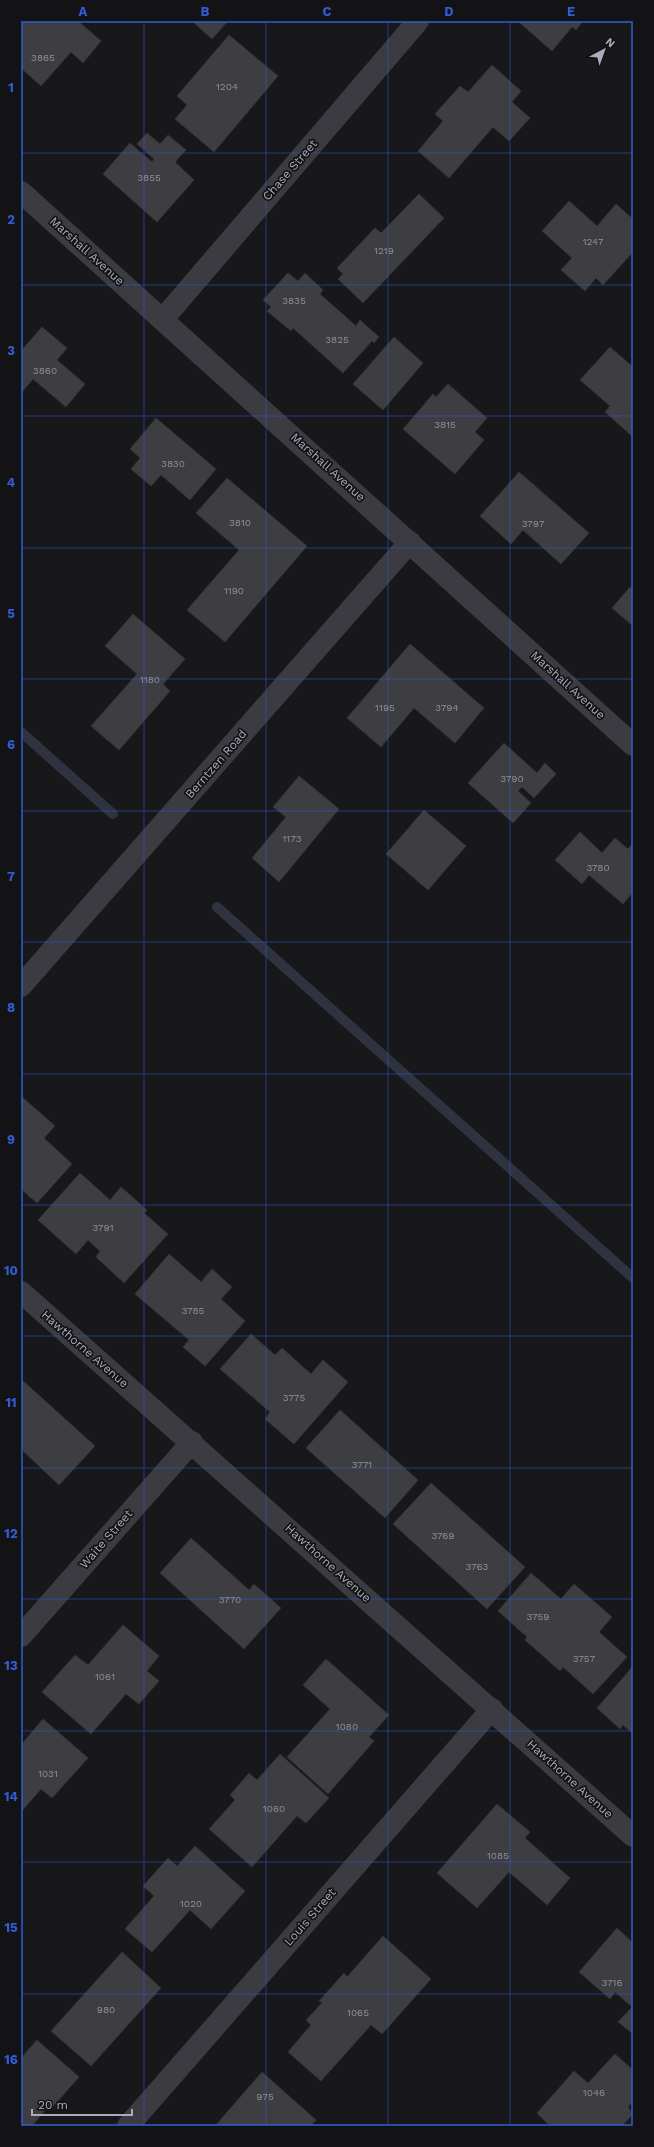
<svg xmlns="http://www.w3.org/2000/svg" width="654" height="2147" font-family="'Work Sans',sans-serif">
	<rect width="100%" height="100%" fill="#18181a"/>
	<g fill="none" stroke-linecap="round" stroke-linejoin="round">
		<!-- stream -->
		<g stroke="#2e333f" stroke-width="10">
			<polyline points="21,732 113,814"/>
			<polyline points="217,907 633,1278"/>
		</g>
	</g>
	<!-- building -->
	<g fill="#3e3d42" stroke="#333236">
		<polygon points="21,21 78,21 101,41 83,63 71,52 41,86 21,68"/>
		<polygon points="192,21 228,21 212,39"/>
		<polygon points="522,21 583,21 576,30 572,27 552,51 520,23"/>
		<polygon points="229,35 278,76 214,152 175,119 187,105 177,96"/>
		<polygon points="492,65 521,91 512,102 530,118 509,141 493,127 449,178 418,151 443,121 435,114 460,86 468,92"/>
		<polygon points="147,133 160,144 168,135 186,150 175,162 194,180 157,222 103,174 130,143 152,162 154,159 137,144"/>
		<polygon points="419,194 444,218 363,303 338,279 343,274 337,268 375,228 381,233"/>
		<polygon points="569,201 597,226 616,204 633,219 633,252 603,285 596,278 585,291 561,270 572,258 542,231"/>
		<polygon points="288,273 298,281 305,273 323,290 320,294 356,326 360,320 379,337 374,343 372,341 343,373 293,328 291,331 267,311 271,307 263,300"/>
		<polygon points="42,327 67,348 57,360 85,384 66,407 33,379 21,393 21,351"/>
		<polygon points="394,337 423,363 383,410 353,384"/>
		<polygon points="610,347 633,367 633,437 605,412 610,406 580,380"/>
		<polygon points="448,384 487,418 475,432 484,440 455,474 403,429 433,394 436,397"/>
		<polygon points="156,418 216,469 190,500 161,475 151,486 131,469 140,458 130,449"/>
		<polygon points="519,472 589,533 561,564 523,530 511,544 480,516"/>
		<polygon points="227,478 307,546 225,642 187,610 239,550 196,513"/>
		<polygon points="630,587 633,589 633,626 612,608"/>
		<polygon points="133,614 185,659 163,684 170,691 119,750 91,726 137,674 105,646"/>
		<polygon points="410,644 484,708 455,743 414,708 381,747 347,718"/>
		<polygon points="504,743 537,773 545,763 556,774 534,798 522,787 518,791 531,803 513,823 468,783"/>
		<polygon points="299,776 339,809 279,882 252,858 286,817 273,807"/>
		<polygon points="424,810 466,846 428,890 386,854"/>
		<polygon points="580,832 602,853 615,838 628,849 633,843 633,892 623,904 589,875 582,884 555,860"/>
		<polygon points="21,1096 55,1126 44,1138 72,1164 37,1203 21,1189"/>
		<polygon points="80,1173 110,1200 121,1187 147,1210 144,1213 168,1234 124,1283 96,1257 100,1251 88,1240 76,1254 38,1220"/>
		<polygon points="169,1254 201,1282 212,1269 232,1287 221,1299 245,1321 205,1366 183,1347 189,1340 135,1294"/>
		<polygon points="251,1334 275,1355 282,1348 311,1374 323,1360 348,1382 294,1444 265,1419 270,1412 220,1369"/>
		<polygon points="21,1379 95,1446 59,1485 21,1449"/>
		<polygon points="340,1410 418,1480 385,1518 306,1448"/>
		<polygon points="431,1483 525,1567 487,1609 393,1524"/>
		<polygon points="191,1538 249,1590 254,1584 281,1608 244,1649 160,1573"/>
		<polygon points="531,1573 561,1599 574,1584 612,1617 599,1632 627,1657 593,1694 563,1667 560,1671 525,1640 527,1637 498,1611"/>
		<polygon points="123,1625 159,1656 147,1671 159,1681 139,1704 126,1694 91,1734 42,1692 75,1655 88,1665"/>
		<polygon points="326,1659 389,1715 369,1737 374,1741 328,1794 287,1757 330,1709 303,1685"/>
		<polygon points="633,1666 633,1734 623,1725 620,1729 597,1708"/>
		<polygon points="43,1719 88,1758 52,1798 41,1789 21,1812 21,1745"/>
		<polygon points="280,1754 329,1798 306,1823 297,1816 252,1867 209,1829 235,1800 230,1795 249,1773 257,1780"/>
		<polygon points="497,1804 530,1832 525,1838 570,1878 547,1905 509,1872 477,1908 437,1873"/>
		<polygon points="195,1846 245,1891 211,1929 190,1910 152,1952 125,1929 154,1896 143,1886 168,1858 177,1866"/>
		<polygon points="617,1928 633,1943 633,2034 618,2022 632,2007 615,1992 610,1999 579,1972"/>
		<polygon points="383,1936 431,1979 382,2034 371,2025 321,2081 288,2052 311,2025 306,2020 322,2003 319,2001 344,1973 347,1977"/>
		<polygon points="122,1952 161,1988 91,2066 51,2031"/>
		<polygon points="37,2040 79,2077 50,2110 47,2108 32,2126 21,2126 21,2058"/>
		<polygon points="615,2054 633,2070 633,2101 628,2107 633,2114 622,2126 550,2126 537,2113 574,2071 588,2083"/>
		<polygon points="262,2072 316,2120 311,2126 215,2126"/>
	</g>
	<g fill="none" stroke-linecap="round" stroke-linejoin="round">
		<!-- minor -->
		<g stroke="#3b3b41" stroke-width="22">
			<polyline points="21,192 633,745"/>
			<polyline points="163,319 418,21"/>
			<polyline points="21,986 410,542"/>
			<polyline points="21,1292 633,1836"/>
			<polyline points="21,1636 192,1442"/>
			<polyline points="128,2126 492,1709"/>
		</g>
	</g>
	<!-- grid -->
	<path fill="none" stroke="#325cd4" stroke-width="1" stroke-opacity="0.55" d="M144,21V2126M266,21V2126M388,21V2126M510,21V2126M21,153H633M21,285H633M21,416H633M21,548H633M21,679H633M21,811H633M21,942H633M21,1074H633M21,1205H633M21,1336H633M21,1468H633M21,1599H633M21,1731H633M21,1862H633M21,1994H633"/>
	<g text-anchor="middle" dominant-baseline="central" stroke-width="3.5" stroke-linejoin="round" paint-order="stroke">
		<!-- number labels -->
		<g font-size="10" fill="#8f909c">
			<text x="43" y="57">3865</text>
			<text x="227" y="86">1204</text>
			<text x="149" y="177">3855</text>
			<text x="593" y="241">1247</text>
			<text x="384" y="250">1219</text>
			<text x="294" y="300">3835</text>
			<text x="337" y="339">3825</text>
			<text x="45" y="370">3860</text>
			<text x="445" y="424">3815</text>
			<text x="173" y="463">3830</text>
			<text x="240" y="522">3810</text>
			<text x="533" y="523">3797</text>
			<text x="234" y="590">1190</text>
			<text x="150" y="679">1180</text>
			<text x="385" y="707">1195</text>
			<text x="447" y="707">3794</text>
			<text x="512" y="778">3790</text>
			<text x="292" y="838">1173</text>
			<text x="598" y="867">3780</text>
			<text x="103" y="1227">3791</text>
			<text x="193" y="1310">3785</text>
			<text x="294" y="1397">3775</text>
			<text x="362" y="1464">3771</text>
			<text x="443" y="1535">3769</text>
			<text x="477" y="1566">3763</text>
			<text x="230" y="1599">3770</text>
			<text x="538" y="1616">3759</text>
			<text x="584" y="1658">3757</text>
			<text x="105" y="1676">1061</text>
			<text x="347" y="1726">1080</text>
			<text x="48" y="1773">1031</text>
			<text x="274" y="1808">1060</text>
			<text x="498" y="1855">1085</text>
			<text x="191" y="1903">1020</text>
			<text x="612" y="1982">3716</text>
			<text x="106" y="2009">980</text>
			<text x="358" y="2012">1065</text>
			<text x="594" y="2092">1046</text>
			<text x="265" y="2096">975</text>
		</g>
		<!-- street labels -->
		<g font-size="12" fill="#aaacba" stroke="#131315">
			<text transform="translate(290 170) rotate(-49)">Chase Street</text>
			<text transform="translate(87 251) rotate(42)">Marshall Avenue</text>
			<text transform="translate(328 467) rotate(42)">Marshall Avenue</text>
			<text transform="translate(568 685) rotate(42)">Marshall Avenue</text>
			<text transform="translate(216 764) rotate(-49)">Berntzen Road</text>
			<text transform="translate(85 1349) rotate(41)">Hawthorne Avenue</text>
			<text transform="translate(106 1539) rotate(-49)">Waite Street</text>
			<text transform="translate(328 1563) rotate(42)">Hawthorne Avenue</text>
			<text transform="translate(570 1779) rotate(42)">Hawthorne Avenue</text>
			<text transform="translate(310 1917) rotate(-49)">Louis Street</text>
		</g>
	</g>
	<!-- border -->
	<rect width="654" height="2147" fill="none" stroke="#131315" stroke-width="44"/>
	<!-- north arrow -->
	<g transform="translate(604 50) rotate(41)" stroke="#131315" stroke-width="3" paint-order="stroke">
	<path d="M0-3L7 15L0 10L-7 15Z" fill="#aaacba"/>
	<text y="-6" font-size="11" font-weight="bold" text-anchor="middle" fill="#aaacba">N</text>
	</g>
	<!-- scale -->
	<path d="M32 2109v6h100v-6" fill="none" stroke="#aaacba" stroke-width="2"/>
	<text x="38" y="2109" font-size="12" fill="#aaacba" stroke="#131315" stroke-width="3" paint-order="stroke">20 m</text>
	<rect x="22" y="22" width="610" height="2103" fill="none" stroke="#325cd4" stroke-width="1.5"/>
	<g font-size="13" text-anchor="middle" font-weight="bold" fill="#325cd4">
		<text x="83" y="16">A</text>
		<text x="205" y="16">B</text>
		<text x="327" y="16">C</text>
		<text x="449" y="16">D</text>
		<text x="571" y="16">E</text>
		<text x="11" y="92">1</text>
		<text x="11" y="224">2</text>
		<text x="11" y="355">3</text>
		<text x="11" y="487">4</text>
		<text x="11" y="618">5</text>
		<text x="11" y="749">6</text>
		<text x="11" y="881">7</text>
		<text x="11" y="1012">8</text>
		<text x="11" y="1144">9</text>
		<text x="11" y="1275">10</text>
		<text x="11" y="1407">11</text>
		<text x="11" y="1538">12</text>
		<text x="11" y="1670">13</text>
		<text x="11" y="1801">14</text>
		<text x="11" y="1932">15</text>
		<text x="11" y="2064">16</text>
	</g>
</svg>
